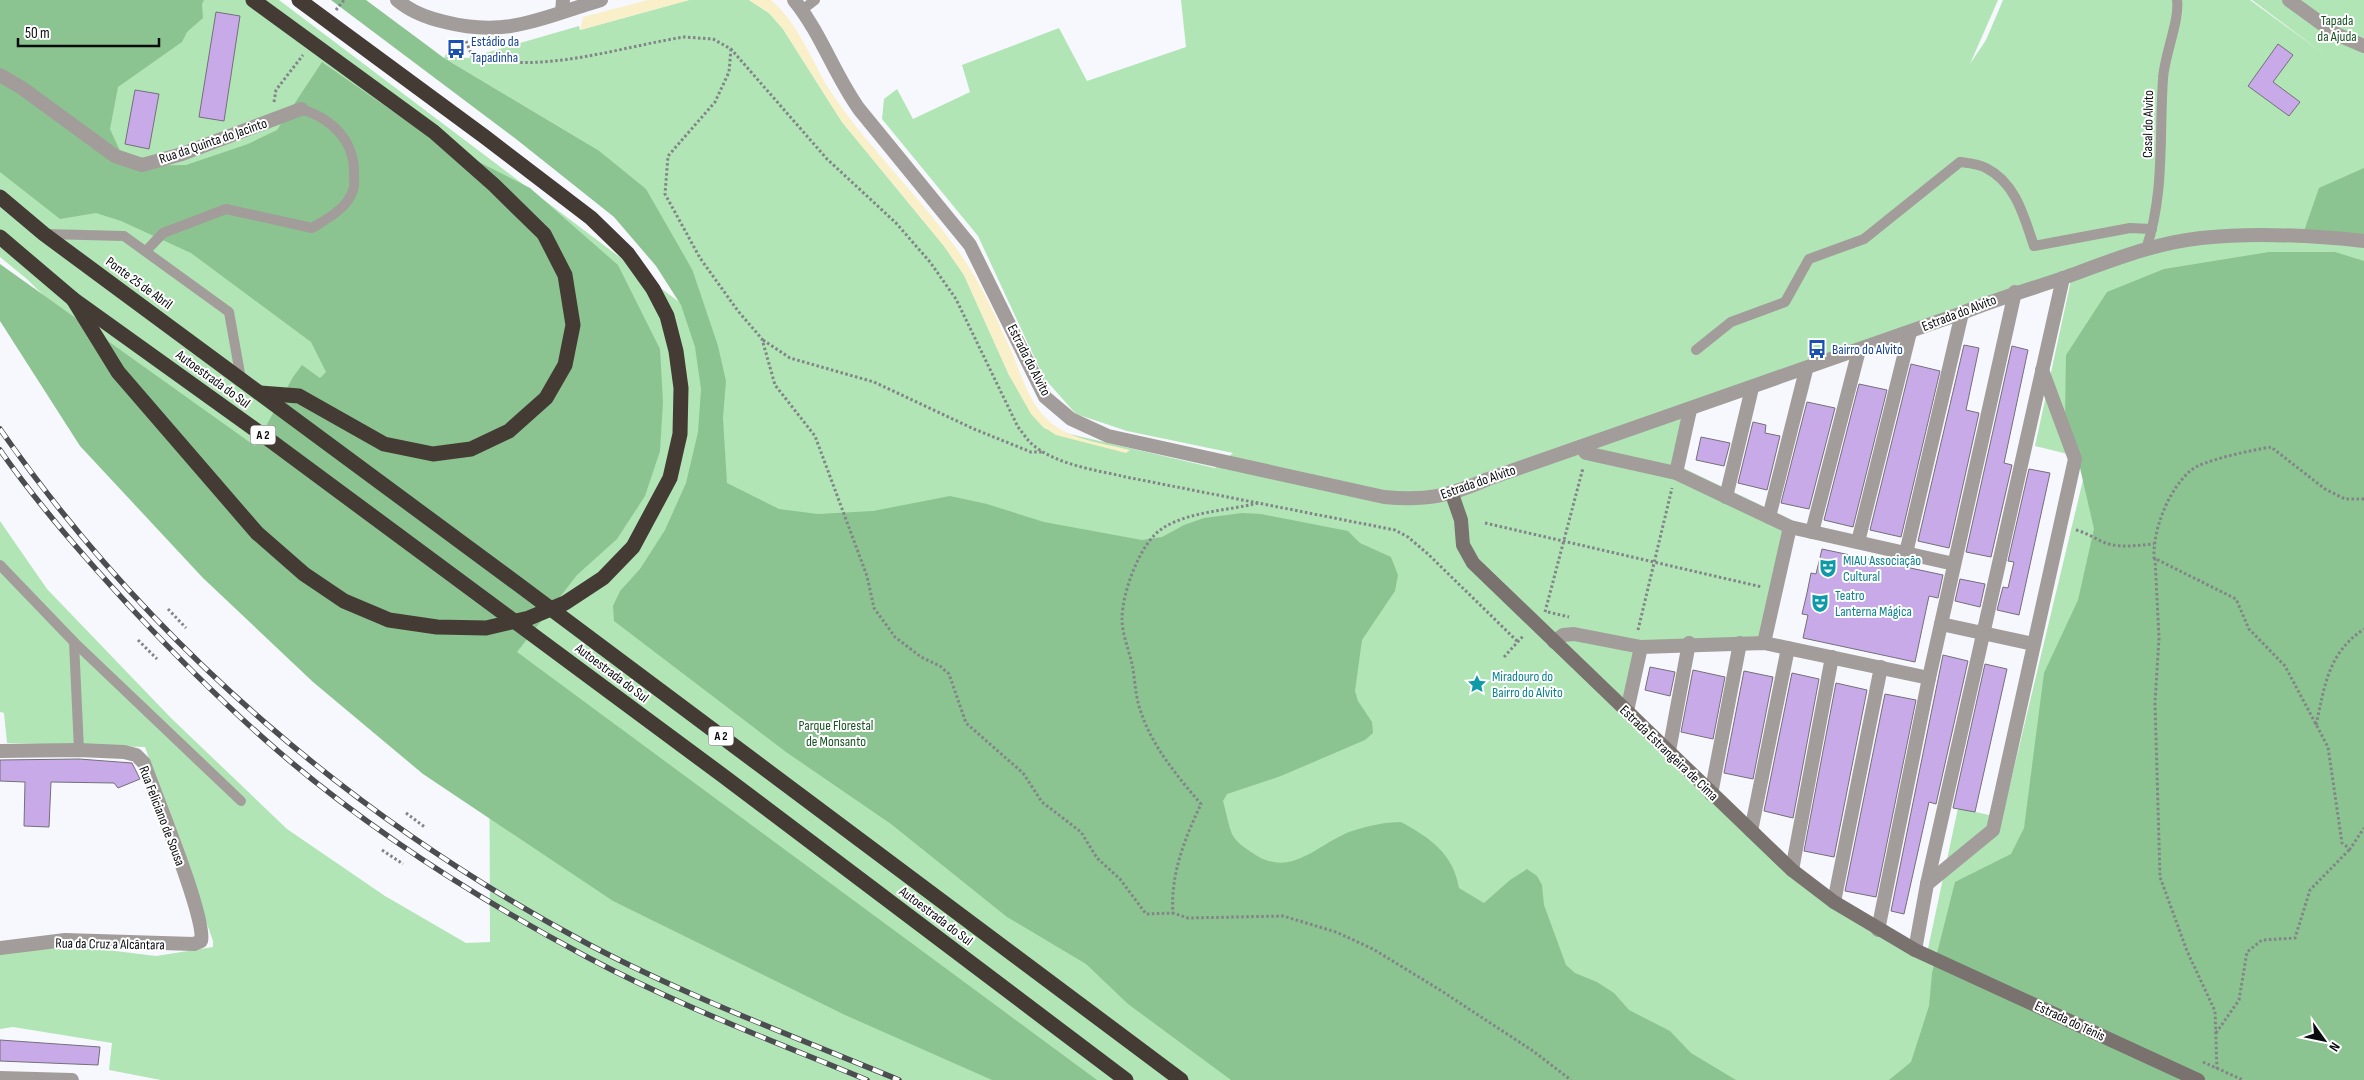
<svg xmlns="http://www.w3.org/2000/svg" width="2364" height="1080" font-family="'Sofia Sans Condensed',sans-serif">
	<rect width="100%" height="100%" fill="#f7f8fd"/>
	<!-- green -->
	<path fill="#b1e5b5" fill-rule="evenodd" d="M0,0H279L711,326L693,271L598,150L444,58L446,54L453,57L468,58L579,26L580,30L689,0H749L769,13L783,29L842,122L944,246L964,275L1009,375L1044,428L1215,468L1233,453L1127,431L1076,414L1044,378L978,236L882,119L884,99L897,89L913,119L970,92L962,65L1059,28L1087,81L1186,47L1181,0H1998L1970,64L1986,40L2003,0H2250L2324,54L2252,0H2364V1080H161L109,1070L112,1043L13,1027L0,1029V953L58,944L156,956L213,947V941L145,747L7,743L4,713L0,712V521L47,589L171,718L287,829L385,896L466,943L490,942L489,646L91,343L28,280L0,257ZM2073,271L2035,446L2088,459L2002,818L1958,808L1926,958L1829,896L1676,753L1625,698L1637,641L1766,642L1792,520L1677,465L1690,403Z"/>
	<!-- forest -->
	<g fill="#8cc491">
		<polygon points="0,0 204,0 202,4 203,18 187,32 182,42 118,87 110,129 127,166 186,165 248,144 277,130 322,62 428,136 530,188 618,265 660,349 663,402 660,451 645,496 617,539 577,575 517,652 1097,1080 992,1080 845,1015 613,901 423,774 313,682 203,578 80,446 0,321 0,264 255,446 293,377 302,365 320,378 326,372 311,342 191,253 121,221 96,213 60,219 0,172"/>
		<path d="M331,0H366L444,58L598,150L646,189L693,271L718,346L726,381L723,418L727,483L779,509L818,514L873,511L950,496L987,504L1044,522L1142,540L1162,537L1184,525L1204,518L1242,513L1261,514L1348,531L1360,543L1391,557L1398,575L1395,591L1362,640L1355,691L1358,701L1372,722L1373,733L1365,740L1281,776L1227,794L1223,801C1226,811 1228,824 1232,834C1236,842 1244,847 1251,852C1291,881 1317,843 1352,831C1367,826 1385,822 1401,822C1430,838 1453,853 1459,888L1484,903L1510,880L1527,869L1537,876L1542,885L1544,905L1566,965L1575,973L1597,982L1614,993L1629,1010L1670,1031L1691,1053L1736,1080H1231L1128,1004L1086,964L1007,917L891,824L786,752L614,621L613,606L620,591L640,569L665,530L686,483L698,432L701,389L695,347L681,305L656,266L614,217L516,139Z"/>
		<polygon points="2364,168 2364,241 2303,234 2319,188"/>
		<polygon points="2269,252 2335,252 2364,261 2364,1080 1889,1080 1911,1062 1929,1006 1932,973 1955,882 2011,854 2024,828 2044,673 2078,600 2094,529 2080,468 2065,419 2066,355 2107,292 2164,269"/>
	</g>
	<!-- sand -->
	<g fill="#f9efc9">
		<polygon points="648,0 689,0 580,30 583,17"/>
		<path d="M749,0H771C800,25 811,61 831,92C874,157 935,209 975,277C988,299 999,324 1010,348C1021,373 1028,402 1049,421C1071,440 1102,443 1130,450L1126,453L1056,435L1042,426L1031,414L1009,375L964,275L944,246L842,122L783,29L769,13Z"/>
	</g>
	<!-- building -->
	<g fill="#c9aae9" stroke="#746f79">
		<polygon points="216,12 240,16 224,121 199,117"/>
		<polygon points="2278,44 2293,55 2273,82 2300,102 2289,116 2248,86"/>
		<polygon points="135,90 159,94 149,149 125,144"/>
		<polygon points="1964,345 1979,348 1966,410 1979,413 1949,548 1918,541"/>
		<polygon points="2012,346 2028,350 2004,463 2012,465 1991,557 1966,552"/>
		<polygon points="1911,364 1940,371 1901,537 1870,530"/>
		<polygon points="1859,384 1887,390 1853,527 1824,520"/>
		<polygon points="1807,402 1835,408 1809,509 1781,503"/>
		<polygon points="1753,422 1766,425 1765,433 1780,436 1767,490 1738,483"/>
		<polygon points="1701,437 1730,443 1724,466 1696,460"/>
		<polygon points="2029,469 2050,473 2019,615 1997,610 2003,587 2008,588 2014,562 2008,561"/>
		<polygon points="1822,549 1943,575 1938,598 1929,596 1915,662 1803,638 1808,615 1802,614 1807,593 1811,573 1816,574"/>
		<polygon points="1960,579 1985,584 1980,607 1955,601"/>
		<polygon points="1943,655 1968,661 1936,804 1929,802 1904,914 1891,911"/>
		<polygon points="1985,664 2007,669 1975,812 1953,808"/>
		<polygon points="1650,667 1675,672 1670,696 1645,690"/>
		<polygon points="1693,670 1725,677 1713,739 1681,732"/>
		<polygon points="1744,671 1773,677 1753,779 1724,773"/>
		<polygon points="1792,673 1819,679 1793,818 1764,811"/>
		<polygon points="1836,683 1867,690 1834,857 1804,851"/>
		<polygon points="1885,694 1916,700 1876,897 1845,891"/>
		<polygon points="79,759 132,763 140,779 118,788 114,783 51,782 49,827 24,826 25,782 0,781 0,760"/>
		<polygon points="0,1040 100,1047 98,1065 0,1061"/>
	</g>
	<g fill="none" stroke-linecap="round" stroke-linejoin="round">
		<!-- path -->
		<g stroke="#838489" stroke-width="3" stroke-dasharray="2.5 2.5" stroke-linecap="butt">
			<polyline points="336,10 344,0"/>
			<path d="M466,41L472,56C541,75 615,48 684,37L713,39L731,49L827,159L896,223L930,262L956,299L1018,427C1023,433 1027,440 1033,445C1057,465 1096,470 1126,477L1395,530L1408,537L1428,554L1518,642"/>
			<polyline points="731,49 729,72 715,102 668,156 665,194 700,258 738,311 762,339 775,385 815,436 867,576 874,608 895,637 921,657 940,666 949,674 966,723 1023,773 1042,802 1081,832 1097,858 1120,879 1146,914 1173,913"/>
			<polyline points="274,102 276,90 303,55"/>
			<polyline points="763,340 790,358 874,382 974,429 1031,452 1043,452"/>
			<path d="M2364,499H2345L2325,489L2271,447C2253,450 2202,460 2190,471C2168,491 2153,529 2154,558L2236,599L2249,629L2285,666L2328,747L2342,843L2350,849L2364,828"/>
			<path d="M1258,503C1227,511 1190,511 1163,528C1140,542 1122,593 1122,619C1122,634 1129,650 1132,664C1135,678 1135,695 1140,709C1151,745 1177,776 1201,804C1185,838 1170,875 1173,913L1188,918L1283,916L1336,932L1373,949L1440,990L1533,1051L1571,1080"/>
			<polyline points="1485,523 1762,587"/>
			<path d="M2076,530C2088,533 2098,541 2109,544C2123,548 2139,545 2154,544"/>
			<polyline points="2155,558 2159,638 2155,703 2160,877 2187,951 2215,1011 2217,1069"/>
			<polyline points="168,609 186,628"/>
			<polyline points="1545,612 1583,468"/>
			<polyline points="1548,612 1569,617"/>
			<polyline points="1638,630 1672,488"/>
			<polyline points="138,640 157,659"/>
			<polyline points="1504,657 1524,635"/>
			<path d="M2316,725C2325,685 2328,653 2364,629"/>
			<polyline points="406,813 426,828"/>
			<polyline points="382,850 403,864"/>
			<polyline points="2216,1033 2239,1000 2247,952 2262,940 2295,938 2310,890 2350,849"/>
			<polyline points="2203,1062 2243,1080"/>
		</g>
		<!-- service -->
		<g stroke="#a29d9a" stroke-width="10">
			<polyline points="802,10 815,0"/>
			<polyline points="45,234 124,236 229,312 241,379"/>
			<path d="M2146,249C2165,193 2159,136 2163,79C2164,56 2180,20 2177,0"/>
			<path d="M146,251L163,233L226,209L312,228C327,219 348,208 353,190C355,186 354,179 354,175C355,141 333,119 301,109"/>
			<path d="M1696,350L1731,322L1785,302L1809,259L1864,239L1960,162C1968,163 1979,164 1986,168C2016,183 2024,217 2034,246L2130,228L2152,229"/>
			<polyline points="0,565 74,642 79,750"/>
			<polyline points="74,642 241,801"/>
		</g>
		<!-- minor -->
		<g stroke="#a29d9a" stroke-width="14">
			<polyline points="2289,0 2336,34 2364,46"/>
			<polyline points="562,12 563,0"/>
			<polyline points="0,75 22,88 115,156 142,165 182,154 301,109"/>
			<polyline points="1581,447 1586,453 1676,473 1790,527 1954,564"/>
			<polyline points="1676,473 1690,410"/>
			<polyline points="1726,497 1752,388"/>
			<polyline points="1769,517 1806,370"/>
			<polyline points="1812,532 1859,350"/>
			<polyline points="1858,542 1910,332"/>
			<polyline points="1906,553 1962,313"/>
			<polyline points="1941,624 2033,644"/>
			<polyline points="1554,642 1563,635 1574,634 1641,647 1764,643 1929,678"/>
			<polyline points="1764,643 1790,527"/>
			<polyline points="1627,711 1641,647"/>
			<path d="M0,751L79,750L124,752L136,755L144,763C154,792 207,919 201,941L194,944L65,940L0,948"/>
			<polyline points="1669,751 1689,643"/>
			<polyline points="1711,794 1740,643"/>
			<polyline points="1751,831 1788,648"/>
			<polyline points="1792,870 1832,657"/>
			<polyline points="1927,884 1993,830 2075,459 2042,370"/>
			<polyline points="1834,902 1881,667"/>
			<polyline points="1878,930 1929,678 2015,292"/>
			<polyline points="1915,950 1927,884 2063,278"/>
			<polyline points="0,1078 72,1080"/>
		</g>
		<!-- tertiary -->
		<g stroke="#a29d9a" stroke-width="14">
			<path d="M397,0C411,12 427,18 445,22C508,38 543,17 601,0"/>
			<path d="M794,0C821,33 834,74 859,109L970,245L1045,397L1071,419L1108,436L1384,497C1427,501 1449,496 1488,479L1962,313C1996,299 2031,289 2066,277C2110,261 2154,243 2201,238C2256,232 2309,235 2364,241"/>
		</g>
		<!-- secondary -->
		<polyline stroke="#79726e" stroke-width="14" points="1452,494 1461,520 1463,545 1473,563 1792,870 1834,902 1915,950 2198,1080"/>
		<!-- motorway -->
		<g stroke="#443b35" stroke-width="15">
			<polyline points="253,0 434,132 494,185 544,234 565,275 573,325 565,365 546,398 509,431 471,449 433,454 384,444 299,396 260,393"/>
			<polyline points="0,197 44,234 519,585 1181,1080"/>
			<polyline points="0,237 73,299 271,441 722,775 1126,1080"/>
			<polyline points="73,299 118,372 257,533 304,574 344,601 389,620 437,627 486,628 529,618 565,603 603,578 633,547 670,478 680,434 681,388 676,351 667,316 653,289 628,254 591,218 485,137 299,0"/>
		</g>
		<!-- rail casing -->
		<g stroke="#4c4d51" stroke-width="5.5">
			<g id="rail">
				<path d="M0,429C150,645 357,821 588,944C688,997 795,1037 899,1080"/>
				<path d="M0,450C40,507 86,559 133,610C179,659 227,707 278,751C371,831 478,899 587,957C677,1005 773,1041 867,1080"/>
			</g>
		</g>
		<!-- rail -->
		<use href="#rail" stroke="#fff" stroke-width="4" stroke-dasharray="11" stroke-linecap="butt"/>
	</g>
	<!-- icons -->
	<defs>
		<g id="bus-bare" transform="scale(1.5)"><path d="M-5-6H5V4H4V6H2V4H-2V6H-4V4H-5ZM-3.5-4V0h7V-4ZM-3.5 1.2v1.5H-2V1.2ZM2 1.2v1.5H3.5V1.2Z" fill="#1a4fb4" stroke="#fff" stroke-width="2.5" paint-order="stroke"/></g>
		<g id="theatre-bare" transform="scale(1.5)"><path d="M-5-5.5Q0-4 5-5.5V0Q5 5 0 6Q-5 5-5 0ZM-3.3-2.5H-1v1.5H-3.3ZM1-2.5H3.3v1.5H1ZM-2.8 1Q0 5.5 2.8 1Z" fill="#0f9aa8" stroke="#fff" stroke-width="2.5" paint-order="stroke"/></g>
		<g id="sight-bare" transform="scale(1.5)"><path d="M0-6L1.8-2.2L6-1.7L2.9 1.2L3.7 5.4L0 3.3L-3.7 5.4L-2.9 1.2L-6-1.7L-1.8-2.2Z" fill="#0f9aa8" stroke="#fff" stroke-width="2.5" paint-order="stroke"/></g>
	</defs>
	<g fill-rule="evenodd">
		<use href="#bus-bare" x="456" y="49"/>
		<use href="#bus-bare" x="1817" y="349"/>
		<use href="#theatre-bare" x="1828" y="568"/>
		<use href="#theatre-bare" x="1820" y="603"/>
		<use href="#sight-bare" x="1477" y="684"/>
	</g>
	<g text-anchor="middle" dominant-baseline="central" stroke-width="4" stroke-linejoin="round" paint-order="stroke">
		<!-- shield labels -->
		<g fill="#fff" stroke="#545457" stroke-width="1">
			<rect x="250.5" y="425.5" width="25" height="19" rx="4"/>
			<rect x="708.5" y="726.5" width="25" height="19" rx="4"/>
		</g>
		<g font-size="12" font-weight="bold" fill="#0a0b0f">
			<text x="263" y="435">A 2</text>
			<text x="721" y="736">A 2</text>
		</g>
		<!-- park labels -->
		<g font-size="14" fill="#175323" stroke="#fff">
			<text x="2337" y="20">Tapada<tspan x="2337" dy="16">da Ajuda</tspan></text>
			<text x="836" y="725">Parque Florestal<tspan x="836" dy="16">de Monsanto</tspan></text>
		</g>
		<!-- transit labels -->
		<g font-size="14" fill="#164399" stroke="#fff" text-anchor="start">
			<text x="471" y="41">Estádio da<tspan x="471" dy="16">Tapadinha</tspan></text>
			<text x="1832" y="349">Bairro do Alvito</text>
		</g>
		<!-- street labels -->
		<g font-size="14" fill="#0a0b0f" stroke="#fff">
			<text transform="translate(2148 124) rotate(-89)">Casal do Alvito</text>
			<text transform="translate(213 141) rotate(-19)">Rua da Quinta do Jacinto</text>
			<text transform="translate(139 283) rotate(36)">Ponte 25 de Abril</text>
			<text transform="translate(1959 313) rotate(-21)">Estrada do Alvito</text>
			<text transform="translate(1029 360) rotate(63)">Estrada do Alvito</text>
			<text transform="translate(213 379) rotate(36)">Autoestrada do Sul</text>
			<text transform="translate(1478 482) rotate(-19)">Estrada do Alvito</text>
			<text transform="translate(612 673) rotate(37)">Autoestrada do Sul</text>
			<text transform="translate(1669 753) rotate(44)">Estrada Estrangeira de Cima</text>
			<text transform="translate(162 816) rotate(69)">Rua Feliciano de Sousa</text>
			<text transform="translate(936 916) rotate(37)">Autoestrada do Sul</text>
			<text transform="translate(110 944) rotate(1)">Rua da Cruz a Alcântara</text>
			<text transform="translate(2070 1021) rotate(25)">Estrada do Ténis</text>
		</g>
		<!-- culture labels -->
		<g font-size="14" fill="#0d838f" stroke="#fff" text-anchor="start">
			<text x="1843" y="560">MIAU Associação<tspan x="1843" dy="16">Cultural</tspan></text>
			<text x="1835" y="595">Teatro<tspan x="1835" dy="16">Lanterna Mágica</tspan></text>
			<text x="1492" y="676">Miradouro do<tspan x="1492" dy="16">Bairro do Alvito</tspan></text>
		</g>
	</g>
	<!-- north arrow -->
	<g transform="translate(2324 1040) rotate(123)" stroke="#ffffff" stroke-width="4" paint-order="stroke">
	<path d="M0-4L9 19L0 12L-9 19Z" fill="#0a0b0f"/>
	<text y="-8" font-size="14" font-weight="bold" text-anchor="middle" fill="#0a0b0f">N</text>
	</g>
	<!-- scale -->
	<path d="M18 38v8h141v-8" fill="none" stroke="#0a0b0f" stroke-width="2.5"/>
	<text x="25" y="38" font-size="15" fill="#0a0b0f" stroke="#ffffff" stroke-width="4" paint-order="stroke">50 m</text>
</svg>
